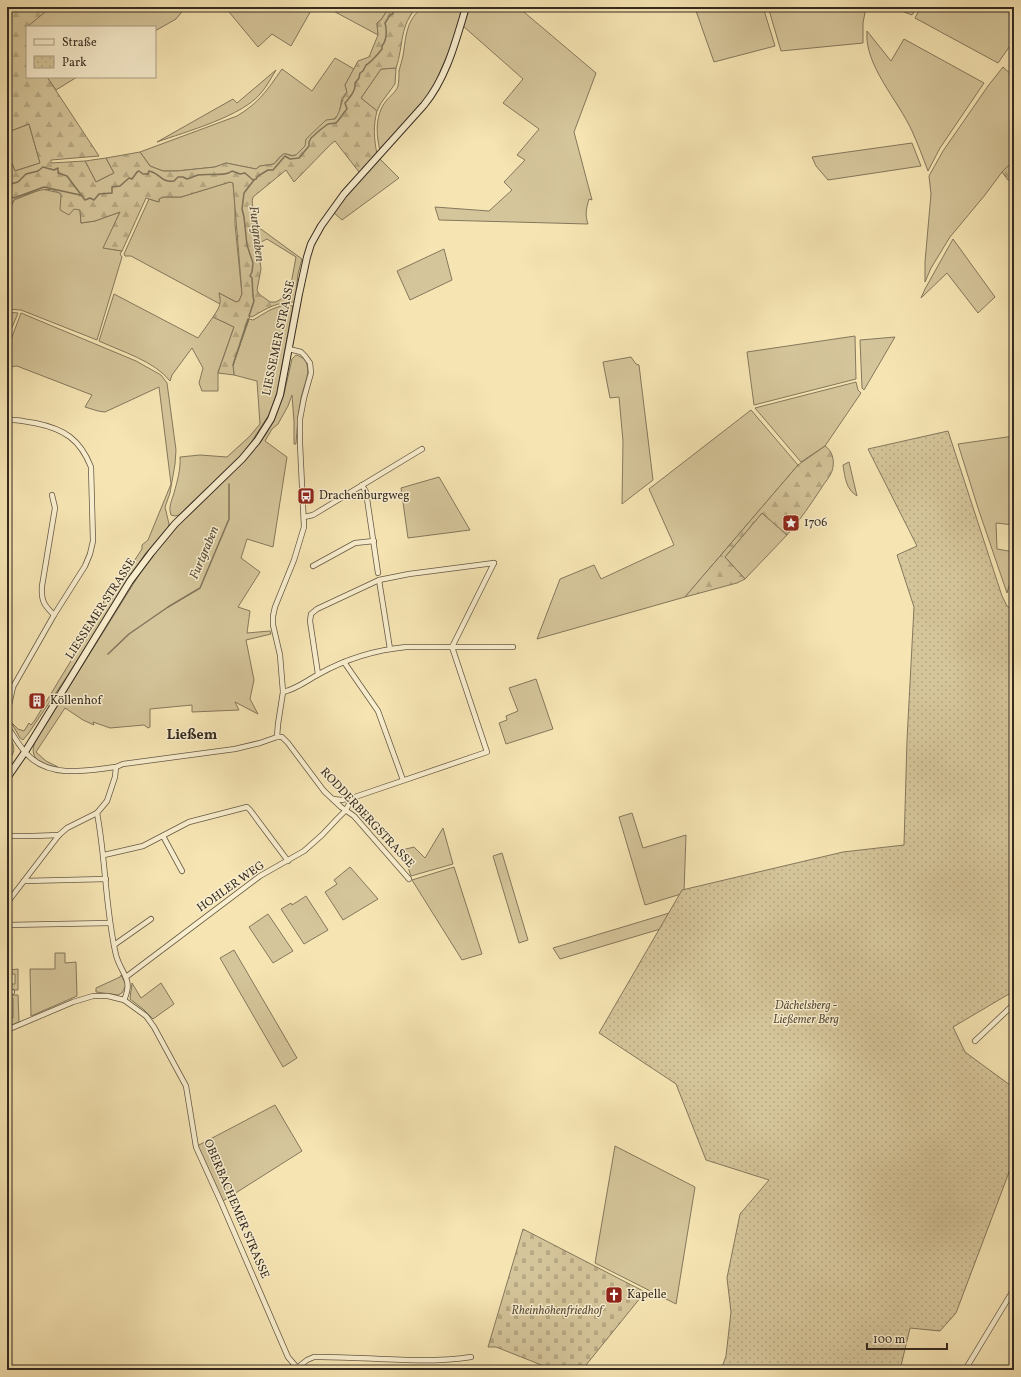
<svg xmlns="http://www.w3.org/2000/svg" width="1021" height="1377" font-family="Vollkorn,serif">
	<defs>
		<pattern id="forest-firs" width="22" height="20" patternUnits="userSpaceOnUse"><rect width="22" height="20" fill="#d5c59a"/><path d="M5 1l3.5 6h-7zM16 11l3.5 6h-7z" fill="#b7a984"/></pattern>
		<pattern id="cemetery-stones" width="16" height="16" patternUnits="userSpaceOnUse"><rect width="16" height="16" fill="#d5c59a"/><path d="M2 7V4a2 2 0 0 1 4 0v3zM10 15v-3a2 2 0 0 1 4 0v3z" fill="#b7a984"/></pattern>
		<pattern id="park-dots" width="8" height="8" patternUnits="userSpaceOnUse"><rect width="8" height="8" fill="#d5c59a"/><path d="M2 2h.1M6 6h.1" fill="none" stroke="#b7a984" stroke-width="1.8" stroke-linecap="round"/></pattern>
	</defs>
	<rect width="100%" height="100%" fill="#f6e5b3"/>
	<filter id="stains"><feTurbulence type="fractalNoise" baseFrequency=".005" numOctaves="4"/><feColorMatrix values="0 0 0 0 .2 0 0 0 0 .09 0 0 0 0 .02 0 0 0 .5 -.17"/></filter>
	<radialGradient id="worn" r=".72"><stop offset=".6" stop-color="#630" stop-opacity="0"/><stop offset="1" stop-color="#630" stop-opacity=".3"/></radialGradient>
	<!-- green -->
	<g fill="#d5c59a" stroke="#84785d">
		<polygon points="51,7 186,7 176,19 155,31 155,27 28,27 28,25"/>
		<polygon points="225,7 313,7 291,46 272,34 258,47"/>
		<polygon points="326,7 385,7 388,9 381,20 377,23 378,35"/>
		<path d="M424,7H463L453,42L431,92L380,151C376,134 375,115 386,101C390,96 396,92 398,86C399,81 399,76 399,71C400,66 402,61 403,56C406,37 406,18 424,7Z"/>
		<path d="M469,7H518L596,73L574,132L592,200L589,199C586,209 585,215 588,224L439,220L435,207L489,211L512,190L504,182L525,160L517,155L539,129L503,103L523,79L463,26Z"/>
		<polygon points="698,7 763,7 775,46 714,62 695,8"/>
		<polygon points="844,7 866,7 863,23 863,43 781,51 769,10"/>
		<polygon points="891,7 917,7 912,15"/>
		<polygon points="921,7 1014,7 1014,40 998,63 915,18"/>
		<path d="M867,31L891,61L904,39L984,83L940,148L928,171C923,158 918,144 912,131C898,100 864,65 867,31Z"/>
		<path d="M335,58L354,69L345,85L347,92L342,98L339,114L296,155C292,156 291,155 286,154C281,153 277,161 274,164L260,166L256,169L226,163L215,167L177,171H163L150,166L140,152L237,116C260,102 267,90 282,69L312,91Z"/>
		<polygon points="1003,67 1014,77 1014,160 1002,172 985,195 950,237 931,268 925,282 925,262 931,194 929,176 943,151 988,86"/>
		<polygon points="396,68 395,84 381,103 377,111 361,98 381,69"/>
		<path d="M276,70C271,78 267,86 261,93C243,116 185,132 157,142L233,99L237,103Z"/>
		<polygon points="47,77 77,77 56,90"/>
		<polygon points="29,124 40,163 15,171 7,151 7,129 8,132"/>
		<polygon points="912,143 921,166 828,180 816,166 812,157"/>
		<polygon points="106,158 114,173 96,182 85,161"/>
		<polygon points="379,158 399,178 342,220 333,212 345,194"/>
		<polygon points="230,182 233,183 235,204 235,224 242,294 239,301 236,302 219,293 221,301 220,304 131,256 125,256 124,254 149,199 159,202 159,199 163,197 181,197"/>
		<polygon points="42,189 60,193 74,208 80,210 81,223 95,221 120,212 104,248 122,251 120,254 122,257 97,340 21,310 7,309 7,215 14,200"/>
		<polygon points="953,239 995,297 978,313 947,273 921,298 925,289"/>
		<polygon points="444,249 452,280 410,300 397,271"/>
		<path d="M114,294L198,338L213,317L234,327L218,372V391H202L199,383L203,368L192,348L172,375L170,381C154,361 123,352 99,341Z"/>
		<path d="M283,305L293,306L277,392L270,413L252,441L242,454L179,515L175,516L171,515C168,506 172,501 174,493C177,482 181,469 180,457L200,455L227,457L249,437L260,424L257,381L234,375L233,365L249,319L253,320L270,310Z"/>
		<polygon points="7,312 18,313 7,340"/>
		<polygon points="21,313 136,361 161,375 167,383 176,450 175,464 170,493 165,507 169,524 168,527 145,554 66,678 28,734 23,740 20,738 11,722 18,729 24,731 29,723 31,725 35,720 75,654 74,653 99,615 104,600 107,595 111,596 142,549 142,545 148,540 171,484 159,387 105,412 98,411 85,407 92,395 17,366 7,367 7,350"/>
		<polygon points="855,336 856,379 754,405 747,352"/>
		<polygon points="895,337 864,390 862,388 860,340"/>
		<path d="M296,355C302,357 306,359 307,365C310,375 303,387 301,398C298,413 297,429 296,444H294V422L292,395L288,406L278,424L272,429L265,441L287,457L273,547L247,539L241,558L260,572L238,607L250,611L247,633L270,631L271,634L246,640L254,680L250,699L258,714L235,702L239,710L192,712V705L150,709V727L148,728L144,725L110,728L93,722L94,725L83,720L65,708L36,752L46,761L58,767C41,766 27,758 36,740L142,570L163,542L183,520L243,461L266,434L278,409L284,394L292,359Z"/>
		<polygon points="631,357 636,364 639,365 653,480 622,504 623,441 619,397 610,398 603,362"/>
		<polygon points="856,382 858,390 861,393 825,446 801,462 755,408"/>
		<polygon points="751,410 798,465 685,597 537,639 560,579 594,565 601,579 674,545 649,489"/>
		<polygon points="1014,436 1014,525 996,523 997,549 1014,552 1014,569 1007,593 978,508 958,444"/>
		<path d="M849,462L857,496C846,489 845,478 843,465Z"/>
		<polygon points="439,477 470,530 408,538 401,488"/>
		<polygon points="762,513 787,535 745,579 725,557"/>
		<polygon points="536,679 553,729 506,744 499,723 507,720 506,716 518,711 509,688"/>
		<path d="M8,735C16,748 16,751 7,763V737Z"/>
		<polygon points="632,813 643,848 686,835 684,892 681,894 645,905 619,817"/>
		<polygon points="443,828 453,864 411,876 402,850 414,847 425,858"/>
		<polygon points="502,853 528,940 519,943 493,856"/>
		<polygon points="350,867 378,899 343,920 325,892 337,884 334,880"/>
		<polygon points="454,867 482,954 462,960 412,880"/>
		<polygon points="306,896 328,930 304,944 281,909 291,903 292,905"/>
		<polygon points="676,911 667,927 560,959 553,948"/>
		<polygon points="268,914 293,951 273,963 249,927"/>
		<polygon points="234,950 297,1058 283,1067 220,958"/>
		<polygon points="55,953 65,953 65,963 76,962 77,996 31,1016 30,969 55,969"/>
		<polygon points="18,969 18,990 7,990 7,984 15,984 15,974 9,974 9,970"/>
		<polygon points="121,975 126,985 122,993 118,995 96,992 96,988 120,977"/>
		<polygon points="132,983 141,998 161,983 174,1004 153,1019 143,1009 130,999"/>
		<polygon points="7,995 18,995 19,1022 7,1027 7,1018 13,1018 13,998 7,998"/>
		<polygon points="275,1105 302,1151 223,1201 197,1146"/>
		<polygon points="615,1146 695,1187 676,1304 595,1263"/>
	</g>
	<!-- forest -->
	<g fill="url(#forest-firs)" stroke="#84785d" fill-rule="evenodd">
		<path d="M7,7H51L27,27V77H47L99,156L51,160V163L85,161L96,182L114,173L106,158L140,152L150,166L163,171H177L215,167L226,163L256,169L260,166L274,164L283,154H286L292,156L296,155L305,146L306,139L326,120L335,119C342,110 340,101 347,92L345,85L358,61L369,57L378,35L377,23L381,20L388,9L385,7H418C399,24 404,45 396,68L381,69L361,98L377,111C373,126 374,139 377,154L359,172L335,141L331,144L294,182L286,170L253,197C250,206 257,215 254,224L302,259L298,274L295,302C277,302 267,308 252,317L250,316L233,365L234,375L218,373L234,327L213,317C219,308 222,304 219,293L236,302L239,301L242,294L233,183L230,182L181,197H163L159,199V202L146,198L122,251L103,248L120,212L95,221L81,223L80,210L74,209L69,215L60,210L61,195C50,182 26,195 14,200L7,215V151L15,171L40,163L29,124L8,132L7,129ZM267,239L296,257L289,295H284L281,299L276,302H270L259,294L257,290L261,269L258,246L259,243Z"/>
		<polygon points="1014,160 1014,178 1008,180 1002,172"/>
		<path d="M825,446C833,451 835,462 832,471C830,477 825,482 822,487C811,504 800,520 787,535L762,513L725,557L745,579L737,583L685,597L798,465Z"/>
	</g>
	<!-- cemetery -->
	<polygon fill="url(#cemetery-stones)" stroke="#84785d" points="523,1229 645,1292 582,1370 554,1370 496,1347 488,1347"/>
	<!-- park -->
	<polygon fill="url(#park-dots)" stroke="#84785d" points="948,431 1002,596 1007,606 1014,612 1014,991 953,1027 965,1052 1014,1088 1014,1159 956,1313 940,1331 910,1328 900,1370 721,1370 726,1356 731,1312 727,1278 740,1214 769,1180 706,1160 676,1084 599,1033 682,890 843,852 904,845 907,740 914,607 897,555 917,546 868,449"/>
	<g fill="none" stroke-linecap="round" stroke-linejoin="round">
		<!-- stream -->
		<g stroke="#81745a" stroke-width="1.5">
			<path d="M7,185L18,182L26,174L38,171L43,167L54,170L58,168V173L67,176L85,200L90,198L94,200L99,194L112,193V187L120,186L129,178L132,179L137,172L139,171L143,174H148L149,171C160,173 161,183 174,181L178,177H183L187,179C191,178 195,176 198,175C208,173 225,177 232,171L240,174L245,173L253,180L256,179L258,176L268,170H273L285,156L290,159L299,158L309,146V142L311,138L320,130L328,124L336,123C341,118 343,113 347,109L345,103C350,97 356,91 355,83L359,78L360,73L363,71L366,65C370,63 379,53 382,49V46C387,40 387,30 385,23L390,15L393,14L394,7"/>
			<polyline points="7,196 14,198 44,187 80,195"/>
			<polyline points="249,316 254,301 253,296 252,278 250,276 252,272 253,263 247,245 244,217 242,209 244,193 254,180"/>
			<polyline points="233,365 248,319"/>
			<polyline points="108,654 129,634 168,607 200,588 229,519 229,484"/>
		</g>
		<!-- street casing -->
		<g stroke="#645945" stroke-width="6">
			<g id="street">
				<path d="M7,420C16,419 26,422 35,423C64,429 80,439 91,467L93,541L90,554L85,566L54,615L13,687L7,714"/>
				<polyline points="362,485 366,492 378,573"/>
				<path d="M52,495L55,508L42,586C41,601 44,605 54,615"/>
				<polyline points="304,517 313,515 422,449"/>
				<polyline points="313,566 355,543 374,541"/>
				<polyline points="379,580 390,649"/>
				<polyline points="344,662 378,711 403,780"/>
				<polyline points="318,674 310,621 311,614 317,609 379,580 409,574 494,563"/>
				<path d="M283,692C297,689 306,681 319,674C346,659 375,650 406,647H513"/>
				<path d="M7,726C14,736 21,750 31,758C54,778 88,770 116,767L123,764L235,749L260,743L277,737"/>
				<polyline points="277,737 278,724 283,692 280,655 273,625 273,616 275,607 294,560 304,527 300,444 300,419 304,398 311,373 310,363 305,356 301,352 289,349"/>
				<polyline points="277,737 282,737 288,743 324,791 341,807 354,816 409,879"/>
				<polyline points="333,799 341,800 352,798"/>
				<path d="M97,813C106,860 105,908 116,955C121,974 134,979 124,1000"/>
				<polyline points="7,836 33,836 59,835"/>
				<polyline points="163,836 182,871"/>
				<polyline points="104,855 143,846 189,822 247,807 250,810 288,861"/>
				<polyline points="24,881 106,879"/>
				<polyline points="7,903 59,835 67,828 97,813 107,801 115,777 116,767"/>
				<polyline points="7,925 110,923"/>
				<polyline points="114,945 151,919"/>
				<polyline points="126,977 260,876 304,851 322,835 338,818 346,810 352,798 487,752 452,647 494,563"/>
				<polyline points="7,992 12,992"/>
				<polyline points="7,1030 73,1002 93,996 108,996 124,1000 146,1016 154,1027 186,1086 196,1147 221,1202 288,1357 299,1370"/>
				<polyline points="975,1041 1014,1004"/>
				<path d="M297,1368L307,1360L314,1357C365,1356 420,1365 471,1357"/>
				<polyline points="965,1370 1014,1289"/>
			</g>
		</g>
		<!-- secondary casing -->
		<g stroke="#342a20" stroke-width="8">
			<path id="secondary" d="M7,778L25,752L130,581L151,553L175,524L242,459L257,441L271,419L280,395L299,294L307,257L311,244L321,226L344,194L424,105C447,77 456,40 466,7"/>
		</g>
		<!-- street -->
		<use href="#street" stroke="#f9eece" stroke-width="4.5"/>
		<!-- secondary -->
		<use href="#secondary" stroke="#f9eece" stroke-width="6"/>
	</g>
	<!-- icons -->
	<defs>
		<g id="bus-square" transform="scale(0.9)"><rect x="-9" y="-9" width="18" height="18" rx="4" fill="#8f2418" stroke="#f9eece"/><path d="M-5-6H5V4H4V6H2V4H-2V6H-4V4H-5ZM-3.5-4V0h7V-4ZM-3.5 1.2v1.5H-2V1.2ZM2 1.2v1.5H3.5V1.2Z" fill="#fff"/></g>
		<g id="sight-square" transform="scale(0.9)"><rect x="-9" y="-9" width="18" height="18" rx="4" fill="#8f2418" stroke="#f9eece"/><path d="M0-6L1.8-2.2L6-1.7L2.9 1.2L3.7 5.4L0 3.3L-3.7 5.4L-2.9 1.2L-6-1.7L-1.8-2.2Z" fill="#fff"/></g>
		<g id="building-square" transform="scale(0.9)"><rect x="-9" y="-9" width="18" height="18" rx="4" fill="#8f2418" stroke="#f9eece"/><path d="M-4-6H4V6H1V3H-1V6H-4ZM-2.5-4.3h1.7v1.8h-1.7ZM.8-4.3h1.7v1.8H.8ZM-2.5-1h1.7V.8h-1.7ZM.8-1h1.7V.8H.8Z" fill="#fff"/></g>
		<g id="church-square" transform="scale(0.9)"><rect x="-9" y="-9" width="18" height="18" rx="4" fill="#8f2418" stroke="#f9eece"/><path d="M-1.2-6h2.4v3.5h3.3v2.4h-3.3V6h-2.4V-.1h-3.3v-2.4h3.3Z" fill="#fff"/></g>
	</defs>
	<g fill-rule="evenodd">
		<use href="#bus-square" x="306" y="496"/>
		<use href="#sight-square" x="791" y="523"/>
		<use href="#building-square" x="37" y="701"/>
		<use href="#church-square" x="614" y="1295"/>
	</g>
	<g text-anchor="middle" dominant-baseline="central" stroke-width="3" stroke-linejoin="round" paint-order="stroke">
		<!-- street labels -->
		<g font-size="12" fill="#342a20" stroke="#f9eece">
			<text transform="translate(279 338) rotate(-78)">LIESSEMER STRASSE</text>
			<text transform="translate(101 609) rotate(-57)">LIESSEMER STRASSE</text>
			<text transform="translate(367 818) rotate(47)">RODDERBERGSTRASSE</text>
			<text transform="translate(231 887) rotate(-35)">HOHLER WEG</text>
			<text transform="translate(236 1209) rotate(67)">OBERBACHEMER STRASSE</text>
		</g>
		<!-- poi labels -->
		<g font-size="12" fill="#342a20" stroke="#f9eece" text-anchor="start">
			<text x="319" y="496">Drachenburgweg</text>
			<text x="804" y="523">1706</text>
			<text x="50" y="701">Köllenhof</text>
			<text x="627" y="1295">Kapelle</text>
		</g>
		<!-- park labels -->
		<g font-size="12" font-style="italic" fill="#5c513e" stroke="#f9eece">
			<text x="806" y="1006">Dächelsberg -<tspan x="806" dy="14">Ließemer Berg</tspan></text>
			<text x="557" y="1311">Rheinhöhenfriedhof</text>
		</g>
		<!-- water labels -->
		<g font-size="13" font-style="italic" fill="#5a4f3d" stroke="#f9eece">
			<text transform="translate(256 234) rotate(83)">Furtgraben</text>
			<text transform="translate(205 553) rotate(-67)">Furtgraben</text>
		</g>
		<!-- quarter labels -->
		<g font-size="14" font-weight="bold" fill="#342a20" stroke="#f9eece">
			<text x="192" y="735">Ließem</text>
		</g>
	</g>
	<!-- margin -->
	<rect width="1021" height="1377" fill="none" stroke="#f6e5b3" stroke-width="24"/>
	<rect x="8" y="8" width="1005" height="1361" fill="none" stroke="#342a20" stroke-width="2"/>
	<rect x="12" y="12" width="997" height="1353" fill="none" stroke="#342a20"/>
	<!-- legend -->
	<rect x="26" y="26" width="130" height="52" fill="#f9eece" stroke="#aaa088"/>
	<rect x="34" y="39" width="20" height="6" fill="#f9eece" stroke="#aaa088"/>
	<text x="62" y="46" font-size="12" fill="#342a20">Straße</text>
	<rect x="34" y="56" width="20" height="12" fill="url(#park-dots)" stroke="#aaa088"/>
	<text x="62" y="66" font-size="12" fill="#342a20">Park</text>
	<!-- scale -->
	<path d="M867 1343v6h80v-6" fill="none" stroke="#342a20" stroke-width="2"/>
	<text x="873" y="1343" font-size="12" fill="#342a20" stroke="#f9eece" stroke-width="3" paint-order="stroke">100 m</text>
	<rect width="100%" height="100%" filter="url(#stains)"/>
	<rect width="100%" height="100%" fill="url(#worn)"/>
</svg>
